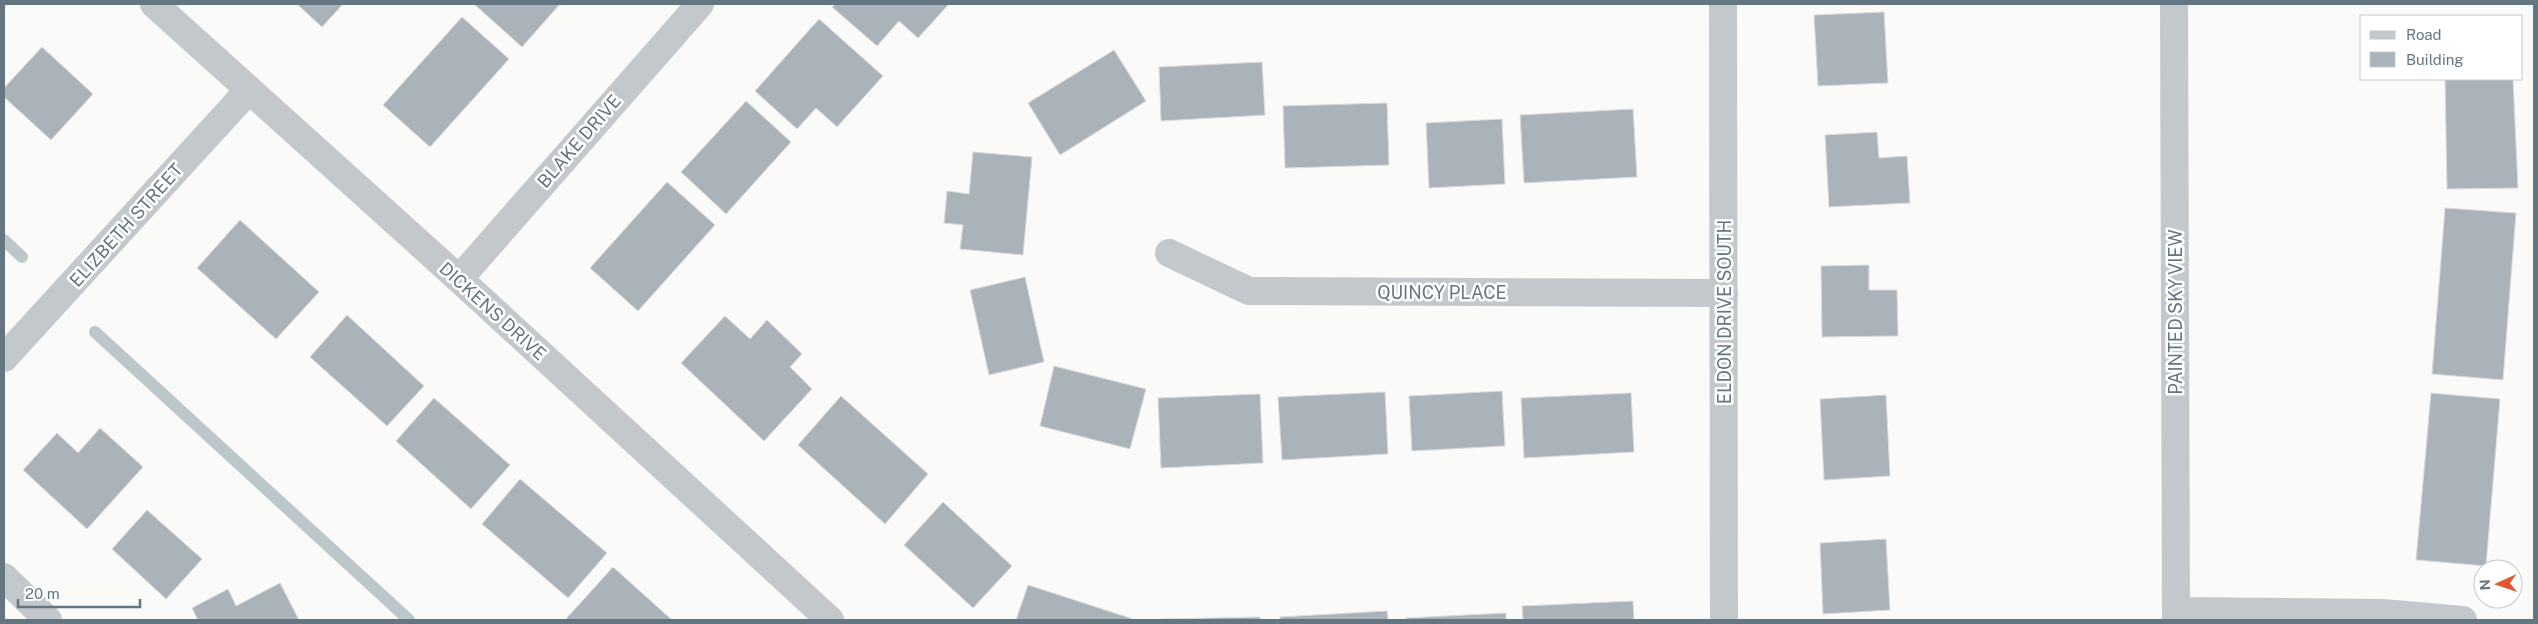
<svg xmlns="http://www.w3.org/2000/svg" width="2538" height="624" font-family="'Public Sans',sans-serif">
	<rect width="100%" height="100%" fill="#fafaf8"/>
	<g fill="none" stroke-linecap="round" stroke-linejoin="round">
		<!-- stream -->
		<g stroke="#bbc7cb" stroke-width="12">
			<polyline points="4,240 22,257"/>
			<polyline points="95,332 409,620"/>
		</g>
	</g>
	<!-- building -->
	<g fill="#aab3b9" stroke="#dcdcda">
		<polygon points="297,4 343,4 322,27"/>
		<polygon points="474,4 560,4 522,47"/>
		<polygon points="836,4 949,4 918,38 899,21 877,46 832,7"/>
		<polygon points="1884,12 1888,83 1818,86 1814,15"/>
		<polygon points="462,17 509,59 430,147 383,105"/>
		<polygon points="819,19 883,76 837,127 816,108 797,129 755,91"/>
		<polygon points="42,47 93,94 51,140 4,97 4,88"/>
		<polygon points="1114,50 1146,101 1060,155 1028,103"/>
		<polygon points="1262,62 1265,115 1161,121 1159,67"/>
		<polygon points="2445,79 2513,79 2518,188 2447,189"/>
		<polygon points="746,101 791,142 726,214 681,172"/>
		<polygon points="1387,103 1389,165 1285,168 1283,106"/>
		<polygon points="1633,109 1637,177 1524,183 1520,115"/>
		<polygon points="1502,119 1505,184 1429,188 1426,123"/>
		<polygon points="1877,132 1879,158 1907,156 1910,203 1829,207 1825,135"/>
		<polygon points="973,152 1032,157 1023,255 960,249 963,225 944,223 947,191 969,194"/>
		<polygon points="667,182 715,225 638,311 590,268"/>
		<polygon points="2445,208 2516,213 2503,380 2432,374"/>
		<polygon points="240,220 319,292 276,339 197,268"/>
		<polygon points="1869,265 1869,290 1897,290 1898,336 1822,337 1821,266"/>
		<polygon points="1025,277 1044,362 989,375 970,290"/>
		<polygon points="347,315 424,386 387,426 310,357"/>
		<polygon points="725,316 750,339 767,320 802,354 790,367 812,389 764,441 681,363"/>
		<polygon points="1054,366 1146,389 1130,449 1040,426"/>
		<polygon points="1502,391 1505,446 1412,451 1409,396"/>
		<polygon points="1385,392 1388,454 1282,460 1278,397"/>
		<polygon points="1631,393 1634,452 1524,458 1521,398"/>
		<polygon points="2431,393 2500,399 2486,566 2416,560"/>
		<polygon points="1260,394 1263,463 1161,468 1158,398"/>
		<polygon points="1886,395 1890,476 1824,480 1820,399"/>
		<polygon points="841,396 928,474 885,524 798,445"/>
		<polygon points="434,398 510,465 471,509 396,441"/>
		<polygon points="100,428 143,467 87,529 23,470 57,433 78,453"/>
		<polygon points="520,479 607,553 568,598 482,524"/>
		<polygon points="943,502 1012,566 973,608 904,545"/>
		<polygon points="147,510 202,559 166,599 112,549"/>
		<polygon points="1886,539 1890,610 1823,614 1820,543"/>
		<polygon points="613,567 672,620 565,620"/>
		<polygon points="280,583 299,620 198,620 192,608 228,589 236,606"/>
		<polygon points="1028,585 1133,619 1133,620 1016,620"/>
		<polygon points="1633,601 1634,620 1523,620 1522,606"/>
		<polygon points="1387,611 1388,620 1280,620 1280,617"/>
		<polygon points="1506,613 1506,620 1406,620 1406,618"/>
		<polygon points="1260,617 1260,620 1162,620 1162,619"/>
	</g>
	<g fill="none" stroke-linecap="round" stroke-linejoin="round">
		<!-- street -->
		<g stroke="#c3c8cc" stroke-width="28">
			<polyline points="154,4 459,279 830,620"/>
			<polyline points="1723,4 1724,620"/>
			<polyline points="2174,4 2176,620"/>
			<polyline points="1169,253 1249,291 1724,293"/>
			<polyline points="459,279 700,4"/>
			<polyline points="4,358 248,91"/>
			<polyline points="4,577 48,620"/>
			<polyline points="2176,611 2382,613 2463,620"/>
		</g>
	</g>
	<g text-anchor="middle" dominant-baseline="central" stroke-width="5" stroke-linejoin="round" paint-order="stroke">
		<!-- street labels -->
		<g font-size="18" fill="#657683" stroke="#fff">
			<text transform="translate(579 141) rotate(-49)">BLAKE DRIVE</text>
			<text transform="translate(126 225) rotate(-48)">ELIZBETH STREET</text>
			<text x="1442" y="292">QUINCY PLACE</text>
			<text transform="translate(493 311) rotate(42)">DICKENS DRIVE</text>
			<text transform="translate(1724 312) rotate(-90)">ELDON DRIVE SOUTH</text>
			<text transform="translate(2175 312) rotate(-90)">PAINTED SKY VIEW</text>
		</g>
	</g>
	<!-- border -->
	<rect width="2538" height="624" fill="none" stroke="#657683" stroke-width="10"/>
	<!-- legend -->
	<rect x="2360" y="15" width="162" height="65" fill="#ffffff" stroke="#c1c8cd"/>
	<rect x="2370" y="31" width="25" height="8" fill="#c3c8cc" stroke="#c1c8cd"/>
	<text x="2406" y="40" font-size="15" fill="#657683">Road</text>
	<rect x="2370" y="52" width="25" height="15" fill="#aab3b9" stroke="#c1c8cd"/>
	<text x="2406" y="65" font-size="15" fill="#657683">Building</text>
	<!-- north arrow -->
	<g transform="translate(2498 584) rotate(267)"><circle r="24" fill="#ffffff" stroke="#c1c8cd"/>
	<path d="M0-4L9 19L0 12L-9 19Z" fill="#e4572e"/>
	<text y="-8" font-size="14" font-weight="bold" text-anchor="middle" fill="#657683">N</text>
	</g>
	<!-- scale -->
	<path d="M18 599v8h122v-8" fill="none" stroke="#657683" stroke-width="2.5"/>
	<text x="25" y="599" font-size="15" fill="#657683" stroke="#ffffff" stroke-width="4" paint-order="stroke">20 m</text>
</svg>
